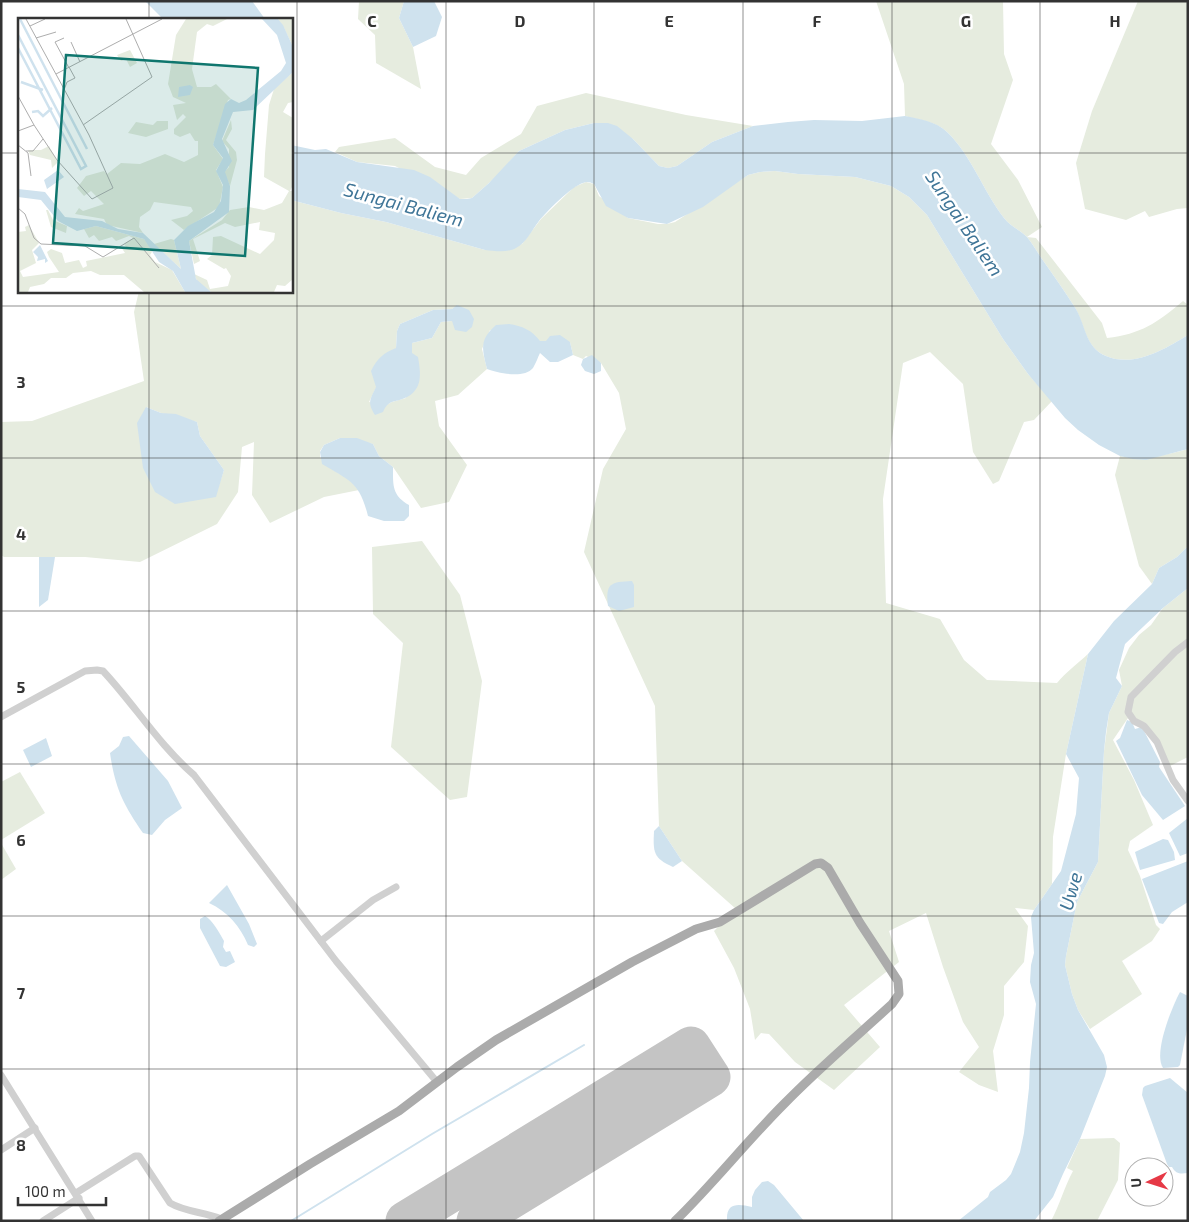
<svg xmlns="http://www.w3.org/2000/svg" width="1189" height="1222" font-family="'Exo 2',sans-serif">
	<rect width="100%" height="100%" fill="#fff"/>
	<!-- green -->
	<g fill="#e6ecdf" fill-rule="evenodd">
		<polygon points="359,1 404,1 399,18 413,47 421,89 376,63 375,35 358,19"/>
		<path d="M876,1H1003L1004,54L1013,80L991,144L1018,180L1042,227L1027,237L1036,238L1102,323L1107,338C1141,334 1157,323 1183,301L1188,305V335C1165,349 1134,368 1106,356C1084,347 1085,323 1074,306C1064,290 1053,275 1042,259C1037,252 1033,244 1027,237C1020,230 1010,226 1004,218C983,191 972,156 947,132C936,121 919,120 905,116L904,84Z"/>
		<polygon points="1138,1 1188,1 1188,208 1177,209 1149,217 1145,211 1126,220 1085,209 1076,163 1092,111"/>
		<polygon points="586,93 686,115 753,126 712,142 677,166 668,168 659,166 633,139 594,123 565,130 519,151 498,175 472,198 460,199 395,166 357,162 335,152 339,147 395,138 435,167 466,175 481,158 521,134 537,106"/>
		<path d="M775,171L798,174L855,177L891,186L909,197L927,215L1003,339L1028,374L1052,401L1034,420L1024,422L999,481L993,484L973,452L963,384L930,352L903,363L883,499L886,603L940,619L964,660L987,680L1057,683C1066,672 1077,664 1088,654L1066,754L1053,837L1052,884L1034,910L1015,908L1028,926L1024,962L1004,986V1015L993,1051L998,1092L979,1085L959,1072L979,1047L963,1022L943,967L926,913L889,931L899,962L844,1005L880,1047L834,1090L795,1062L769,1034L761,1033L755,1040L750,1009L734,968L714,931L736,909L682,861L659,826L655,706L584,552L603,469L626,429L619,393L601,363L586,356L583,359L573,355L570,342L540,341L490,330L482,349L487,369L458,395L435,401L439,426L467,465L449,502L421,508L393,467L379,456L373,444L340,438L324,445L320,451V457L333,470L349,479L359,490L324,497L270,523L252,495L254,442L242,447L238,492L217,524L140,562L85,557H4L1,555V422L32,421L144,381L134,312L139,291H291V200L341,213L386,222L485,250L522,244L541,219L574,187L586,182L594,184L599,196L628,218L658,224H667L675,222L748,175L760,172ZM458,305L452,321L441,322L432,338L412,343L406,398L392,402L386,405L369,402L396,348L397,331L400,324L433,310L452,309ZM146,407L161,413L197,422L200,436L224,470L215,497Z"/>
		<path d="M1188,449V546L1177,557L1159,568L1152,584L1139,566L1115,475L1120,456C1142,461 1166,455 1188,449Z"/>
		<polygon points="422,541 460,595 482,681 467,797 450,800 391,747 403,643 373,614 372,547"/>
		<polygon points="1188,588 1188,757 1166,768 1146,723 1128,718 1113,740 1134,780 1153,825 1130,841 1128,850 1140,876 1156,925 1160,929 1152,941 1122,961 1142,994 1090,1029 1078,1010 1072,994 1065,965 1066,956 1077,902 1098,862 1104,751 1109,713 1122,686 1119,670 1129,648 1139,635 1151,625 1163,608"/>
		<polygon points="20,772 45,813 1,840 1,782"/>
		<polygon points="1,843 16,869 1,880"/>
		<path d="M1114,1138L1120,1143L1118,1180L1097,1221H1051C1060,1204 1064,1188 1073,1171L1067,1168L1080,1139Z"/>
	</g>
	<!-- water -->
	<g fill="#cfe2ee">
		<polygon points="145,1 252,1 265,19 163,19"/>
		<polygon points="404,1 434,1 442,17 436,36 413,47 399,18"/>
		<path d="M905,116C919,119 936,121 947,132C972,156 983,191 1004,218C1010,226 1020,230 1027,237C1033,244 1037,252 1042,259C1053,275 1064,290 1074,306C1086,323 1084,347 1106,356C1134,368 1165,349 1188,335V449L1146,460L1133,459L1120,456L1099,445L1078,430L1065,418L1028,374L1003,339L927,215L909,197L891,186L855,177L798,174L775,171L760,172L748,175L703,207L667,224L628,218L606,206L594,184C590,182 587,181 583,183C572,186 546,212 539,221C532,230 526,243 516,248C507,253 495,251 485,250L386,222L341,213L291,200V145L315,150L326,149L357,162L414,170L430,177L460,199H467L472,198L489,183L519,151L565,130L594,123H608L617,126L633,139L659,166L668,168L677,166L712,142L753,126L788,122L814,120L862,121Z"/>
		<path d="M457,305L469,310L474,319L472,327L466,332L455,330L452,321L441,322L432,338L412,343V353L418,357C421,374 423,390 405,398C394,403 389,399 383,412L375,415C367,402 370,400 376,387L371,371C377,359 383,353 396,348L397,331L400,324L433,310L452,309Z"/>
		<path d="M509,324C522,326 532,330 540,341H546L550,336L560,335L570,342L573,355L558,362H550L540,353C538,357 536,363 533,368C524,379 498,373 487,369C482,349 479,340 496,325Z"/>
		<polygon points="592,355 601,363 601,371 594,374 585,371 581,365 583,359"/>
		<polygon points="146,407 161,413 176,414 197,422 200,436 224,470 216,497 175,504 155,492 143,468 137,423"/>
		<path d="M340,438H357L373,444L379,456L393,467C393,486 392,495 409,505V516L404,521H384L368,516C359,481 350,481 322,464L320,452L324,445Z"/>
		<polygon points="1188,546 1188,588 1163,608 1125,644 1116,678 1122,686 1109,713 1106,732 1104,751 1098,862 1077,902 1066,956 1065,965 1072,994 1078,1010 1104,1055 1107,1067 1105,1076 1080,1139 1063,1174 1053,1197 1034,1221 958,1221 988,1197 990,1192 1006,1180 1011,1174 1020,1152 1024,1133 1029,1088 1030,1062 1036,1004 1030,982 1031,965 1034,953 1031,917 1034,910 1061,871 1076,814 1079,778 1066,754 1088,654 1114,621 1152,584 1159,568 1177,557"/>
		<polygon points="39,557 55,557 48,600 39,607"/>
		<path d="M632,581L634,585V607L619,611L608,606C605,583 611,582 632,581Z"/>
		<polygon points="1127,720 1132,722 1135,729 1142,727 1160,762 1159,767 1185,806 1163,820 1142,795 1116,741 1120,738"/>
		<path d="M129,736L168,781L182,808L165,820L152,835L143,833C123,804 115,788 110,753L119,746L123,737Z"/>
		<polygon points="46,738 52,756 31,767 23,750"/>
		<polygon points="1188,818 1188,853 1180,856 1169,833"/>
		<path d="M659,826L682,861L673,867C653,858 653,852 654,831Z"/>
		<polygon points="1163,839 1168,840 1174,852 1175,860 1140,870 1135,852"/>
		<polygon points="1188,861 1188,902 1172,912 1163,924 1159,923 1142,879"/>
		<path d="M227,885L249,924L257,944L254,947L248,945C240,926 228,912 209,903Z"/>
		<path d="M205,916C212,919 220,934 224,941L223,947L226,952L230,951L235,962L226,967L220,966L200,928V919Z"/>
		<path d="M1180,992L1188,996V1024L1180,1065L1178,1067L1163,1068C1153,1053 1172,1007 1180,992Z"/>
		<path d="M1170,1078L1188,1093V1173C1180,1174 1176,1174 1172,1167H1169L1167,1164L1142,1095L1143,1088L1145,1086Z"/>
		<path d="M768,1181L774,1185L804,1221H727C726,1202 738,1204 752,1207V1197L755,1190L762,1182Z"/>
	</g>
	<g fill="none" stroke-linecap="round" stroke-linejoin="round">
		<!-- stream -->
		<polyline stroke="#cfe2ee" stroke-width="2" points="291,1221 432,1134 584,1045"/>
		<!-- runway -->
		<polyline stroke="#c4c4c4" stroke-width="39" points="405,1221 691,1046 711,1077 476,1221"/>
		<!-- minor -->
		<g stroke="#d0d0d0" stroke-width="7">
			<polyline points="1188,642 1175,652 1131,697 1128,712 1134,721 1144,726 1157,742 1173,780 1188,801"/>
			<path d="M1,717L85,671L97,670L103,671C134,704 159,745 194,775L336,961L437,1082"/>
			<polyline points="321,941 373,900 396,887"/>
			<polyline points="1,1075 92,1221"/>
			<polyline points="1,1150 35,1128"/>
			<path d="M76,1193L135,1156H139L170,1203C185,1212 205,1212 221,1219"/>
			<polyline points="43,1221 79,1198"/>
		</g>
		<!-- major -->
		<path stroke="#ababab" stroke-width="9" d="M219,1221L310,1164L399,1111L457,1067L496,1040L632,962L696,929L720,922L815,864L821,863L828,868L860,923L898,981L899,994L892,1004C856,1037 818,1069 784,1104C746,1142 713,1184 675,1221"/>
	</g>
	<!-- grid -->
	<path fill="none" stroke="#333" stroke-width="1" stroke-opacity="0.55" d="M149,1V19M297,1V1221M446,1V1221M594,1V1221M743,1V1221M892,1V1221M1040,1V1221M1,153H19M291,153H1188M149,291V1221M1,306H1188M1,458H1188M1,611H1188M1,764H1188M1,916H1188M1,1069H1188"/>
	<g text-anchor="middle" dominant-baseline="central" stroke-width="5" stroke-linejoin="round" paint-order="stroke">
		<!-- water labels -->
		<g font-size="19" font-style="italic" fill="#3f7597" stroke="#fff">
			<text transform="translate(404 204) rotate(15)">Sungai Baliem</text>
			<text transform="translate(965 223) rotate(56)">Sungai Baliem</text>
			<text transform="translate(1070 891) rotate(-74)">Uwe</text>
		</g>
	</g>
	<!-- overview -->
	<g transform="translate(18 18)">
		<rect width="275" height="275" fill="#fff"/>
		<path d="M168,1H209L195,8L189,6L179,14L174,51L179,69H193L198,66L213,81L210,82L195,127L205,141L198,152L205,169L201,189L166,212L153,202L169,198L175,193L173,189L136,184L132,192L122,199L121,209L125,215L89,207L86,201L57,196L61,190L65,193L86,186L73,173L66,178L59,170L68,158L86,153L89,156L103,145L122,146L147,136L166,144L180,137V123H177L172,115L162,119L156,116V111L168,99L165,96L159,102L155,87L168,85L155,79L150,66L158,17ZM260,1H275V29L266,10ZM112,32L119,45L112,49L108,41L103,43L99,37ZM275,54V84L270,85L265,94L275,100V167L272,173H275V261L267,268L259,267L256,274H193L180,265L176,256L189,262L192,271L210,268L213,258L208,250L206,251L189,241L194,237L195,219L203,218L242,236L256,222L257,215L241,212L242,204L217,209L207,205L175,221L182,243L176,246L171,223L204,202L212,192L231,189L246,192L264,185L271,173L246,159L247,136L251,87L256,71ZM213,102L214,111L208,122L218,134L219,142L212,168L206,154L211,149V131L204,123ZM139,103H150V111L128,119L110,115L118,104L135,107ZM31,128L40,144L34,150L33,142L12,137L10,132H23ZM28,192H30L35,202L49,208L48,215L33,209ZM11,207L21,225L14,232L18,245L2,253L5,259L41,254L31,239L29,234L33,231L44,235L47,245L61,242L65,250L69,248L68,243L107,235L103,229H108L106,226L115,220L111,218L98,223L94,219L81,223L76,217L71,220L66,211L78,208L126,221L135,232L132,237L137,244L154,252L167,274H126L106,257H82L73,253L55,255L48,260H33L26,266L12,269L10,274H0V214L8,213L7,209ZM153,221L156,222L163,251L136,226Z" fill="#e6ecdf"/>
		<path d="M244,1H260L265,7L275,29V54L235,92L215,94L204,121L214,143L207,154L212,168L211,194L171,223L178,261L193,274H167L155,253L141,244L126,221L78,208L59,213L40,203L23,182L0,179V171L27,174L47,199L84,203L100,211L125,215L163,251L156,222L170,208L196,194L203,183L205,167L198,153L205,140L195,127L207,86L213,81L221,85L228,82L263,53L268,45L259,17ZM172,67L175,69L172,77L160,79L161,69ZM40,152L46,159L29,171L26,162ZM22,227L30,243L27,245V241L19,243L20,239L15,234Z" fill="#cfe2ee"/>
		<path fill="none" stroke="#cfe2ee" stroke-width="2.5" d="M2,1L69,131M0,17L68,148L63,151L0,30M3,64L25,72M14,94L20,93L25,98L34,90"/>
		<path fill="none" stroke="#adadad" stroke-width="1" d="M12,8L27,1M18,20L38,14M46,20L37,24L51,50M53,24L62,44M38,56L144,1M46,72L49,64L57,60L51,49M0,78L16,107M65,107L134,59L108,1M0,113L16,107L39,142L74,181L95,170L71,117L8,1M0,127L10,135L13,158M8,133H15L25,121M0,190L7,196L16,220L23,226L67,228L85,239L116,220L141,250"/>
		<path fill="#0f766e" fill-opacity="0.15" stroke="#0f766e" stroke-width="2.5" d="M48,37L240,50L227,238L35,225Z"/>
		<rect width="275" height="275" fill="none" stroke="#333" stroke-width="2.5"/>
	</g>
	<g font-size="16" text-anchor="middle" font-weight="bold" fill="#333" stroke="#fff" stroke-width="5" stroke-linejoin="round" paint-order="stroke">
		<text x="372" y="27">C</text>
		<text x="520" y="27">D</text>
		<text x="669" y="27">E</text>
		<text x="817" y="27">F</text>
		<text x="966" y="27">G</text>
		<text x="1115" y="27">H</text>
		<text x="21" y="388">3</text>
		<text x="21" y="540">4</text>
		<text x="21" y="693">5</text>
		<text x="21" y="846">6</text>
		<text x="21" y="999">7</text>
		<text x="21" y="1151">8</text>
	</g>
	<!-- border -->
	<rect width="1189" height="1222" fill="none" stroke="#333333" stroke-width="5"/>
	<!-- north arrow -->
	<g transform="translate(1149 1182) rotate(266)"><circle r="24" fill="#ffffff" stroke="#adadad"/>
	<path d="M0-4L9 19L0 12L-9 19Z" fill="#e63946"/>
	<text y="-8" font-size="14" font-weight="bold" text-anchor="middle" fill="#333333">U</text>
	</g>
	<!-- scale -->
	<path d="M18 1197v8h88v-8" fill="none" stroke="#333333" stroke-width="2.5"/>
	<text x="25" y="1197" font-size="15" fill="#333333" stroke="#ffffff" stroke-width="4" paint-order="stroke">100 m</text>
</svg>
